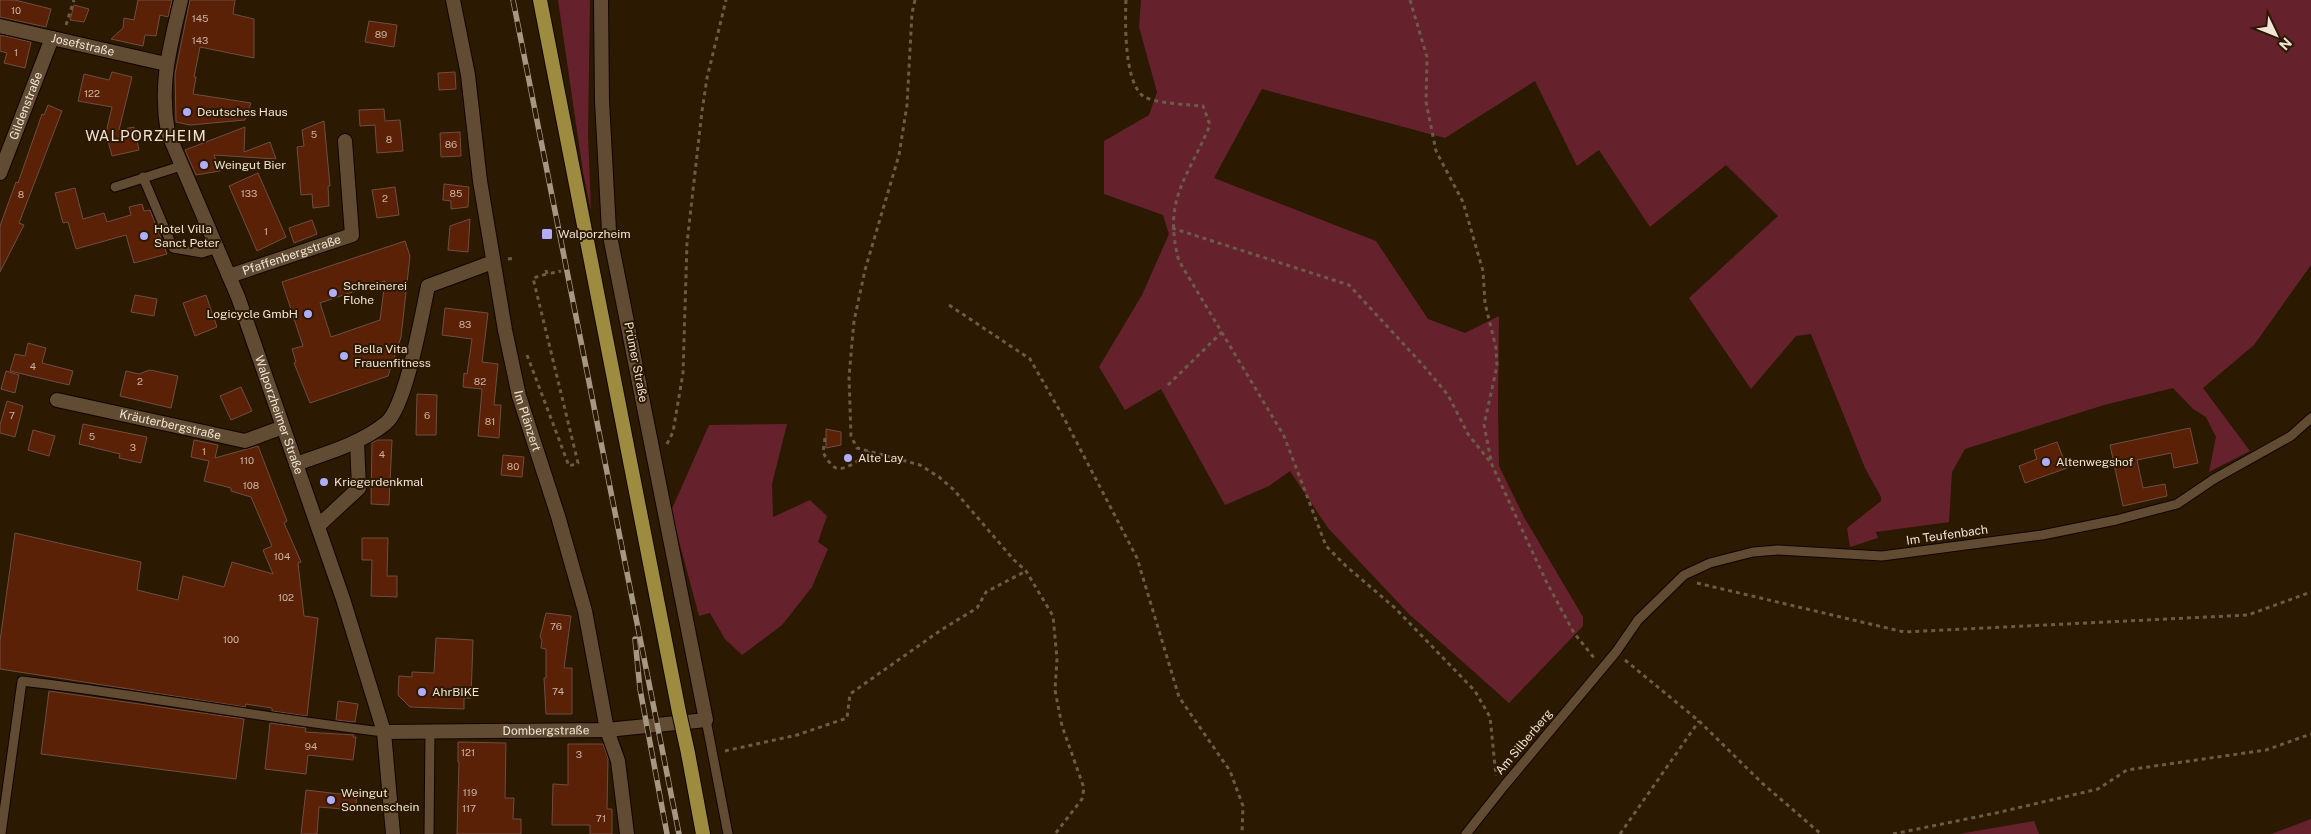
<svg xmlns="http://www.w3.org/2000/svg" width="2311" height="834" font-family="'Public Sans',sans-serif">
	<rect width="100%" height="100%" fill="#2b1901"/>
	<!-- green -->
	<g fill="#65222d">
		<polygon points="558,0 590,0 588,134 591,211 583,172"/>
		<polygon points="1141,0 2311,0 2311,265 2254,345 2203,388 2250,451 2209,472 2216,437 2206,417 2193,409 2173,388 2104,405 1965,449 1952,472 1949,522 1876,532 1878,538 1850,547 1847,528 1881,501 1881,497 1865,468 1811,334 1796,336 1751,389 1689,298 1778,216 1726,165 1650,227 1599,150 1577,166 1535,81 1445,138 1262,89 1214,178 1376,241 1428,319 1465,333 1499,316 1498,408 1499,466 1524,517 1583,617 1583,626 1509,703 1409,614 1328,528 1290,471 1269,486 1225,505 1161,389 1125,410 1099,367 1142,295 1169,234 1163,215 1104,194 1104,141 1149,115 1157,92 1139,27"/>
		<polygon points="787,424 772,484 773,517 810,500 827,516 818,542 828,549 812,587 782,625 742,655 725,639 710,613 699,616 671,511 709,425"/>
		<polygon points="2311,819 2311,834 2271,834"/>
		<polygon points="2034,821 2039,834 1959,834"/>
	</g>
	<!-- building -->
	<g fill="#5a2106" stroke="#6e4e42" fill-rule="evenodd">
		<polygon points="0,0 15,0 51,9 46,27 0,17"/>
		<polygon points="138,0 172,0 168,17 160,15 156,36 145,35 143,46 111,39 123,28 124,18 134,20"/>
		<polygon points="190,0 235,0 233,14 254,19 254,58 200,47 194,77 196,77 193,94 251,103 245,120 190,125 176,122 175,74"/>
		<polygon points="74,5 89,9 84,22 70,20"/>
		<polygon points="369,21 397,25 394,47 365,42"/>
		<polygon points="0,35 31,42 25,68 4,63 7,53 0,51"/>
		<polygon points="112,72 132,77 119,130 134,127 139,150 112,156 106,133 112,107 78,101 84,74 109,80"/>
		<polygon points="455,72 456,89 439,90 438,73"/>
		<polygon points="48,105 62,111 19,223 24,225 0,272 0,226 16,182 18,183 42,114 44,115"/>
		<polygon points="384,109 385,121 400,120 403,151 377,153 375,125 360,126 359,110"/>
		<polygon points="324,121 330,186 328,186 329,206 313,208 312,194 301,195 297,147 304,146 302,130"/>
		<polygon points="245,127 244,152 270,142 276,159 214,155 220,171 196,175 185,150"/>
		<polygon points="460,132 461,156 441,157 440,133"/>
		<polygon points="258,173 286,237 257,251 229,186"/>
		<polygon points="444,184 469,187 468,207 451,209 451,201 443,200"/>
		<polygon points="395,187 399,215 377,218 372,190"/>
		<polygon points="75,188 83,219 104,213 107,222 131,215 129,207 142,204 144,211 150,210 167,254 134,263 126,235 76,249 68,222 63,223 55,193"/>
		<polygon points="470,219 468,252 448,250 450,226"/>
		<polygon points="312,220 317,234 294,243 289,228"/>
		<path d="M405,241L410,256L401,337L388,376L310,403L294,363L296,362L292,349L303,346L282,282ZM385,281L380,320L331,337L320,303Z"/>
		<polygon points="135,295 157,299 154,316 131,312"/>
		<polygon points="206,295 217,327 195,336 183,303"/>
		<polygon points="445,308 488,313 482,362 498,364 494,405 501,405 499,438 478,436 482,389 463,387 464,373 467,374 472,339 442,335"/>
		<polygon points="28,343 46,348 42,363 73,371 69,385 10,371 15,354 25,356"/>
		<polygon points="150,370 178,376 171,408 120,396 126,371 139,374"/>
		<polygon points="6,371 19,375 15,393 1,389"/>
		<polygon points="241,387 252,411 231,420 220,396"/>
		<polygon points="417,394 437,395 436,435 416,435"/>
		<polygon points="7,401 23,406 15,437 0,433 0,425"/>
		<polygon points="83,424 147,437 141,463 119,458 120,454 79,444"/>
		<polygon points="2190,428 2198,463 2174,468 2171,453 2137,460 2143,488 2165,484 2167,496 2123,506 2110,445"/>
		<polygon points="826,429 841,432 841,445 826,448"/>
		<polygon points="33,430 55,436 49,456 28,450"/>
		<polygon points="194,440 218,445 215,458 258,446 287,521 284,523 301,562 298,563 304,616 318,618 307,716 272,711 272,708 246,704 245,707 0,669 0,641 15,533 141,562 137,590 178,600 183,576 224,587 232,562 273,574 263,550 272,546 251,497 231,491 231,488 204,481 209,461 191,457"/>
		<polygon points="377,440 392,440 389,505 371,504 372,443"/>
		<polygon points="2057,442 2067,468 2025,483 2019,466 2037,459 2034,450"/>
		<polygon points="503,455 524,457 522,477 501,475"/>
		<polygon points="362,538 388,538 387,576 397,576 397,597 371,596 372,560 362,560"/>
		<polygon points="546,613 571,616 564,668 572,668 572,714 546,714 544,678 546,678 546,649 541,648 542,640 540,637"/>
		<polygon points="436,638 473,640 471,698 464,698 464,709 410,707 398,695 399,676 412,677 412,672 434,673"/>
		<polygon points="49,691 244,719 236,779 41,754"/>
		<polygon points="338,701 358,704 355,722 336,720"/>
		<polygon points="270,723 306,728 305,732 354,735 353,737 356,737 353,760 308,755 306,774 265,769"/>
		<polygon points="458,742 506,743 505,798 514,798 513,819 521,819 521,834 457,834 459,762 458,762"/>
		<polygon points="568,744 603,744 608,758 607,809 612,809 612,834 590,834 590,825 552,825 553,784 568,785"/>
		<polygon points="306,790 357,796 355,810 319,807 317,834 301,834"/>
	</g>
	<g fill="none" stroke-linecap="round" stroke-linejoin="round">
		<!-- service casing -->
		<g stroke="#120400" stroke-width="11">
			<g id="service">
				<polyline points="143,177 173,248 202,253 217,248"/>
				<polyline points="115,187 181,166"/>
				<polyline points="706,720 728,834"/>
				<path d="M1,834L22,681C143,695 263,718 384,732"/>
				<polyline points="429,834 430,732"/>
				<polyline points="1466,834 1504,786 1616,652 1638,620 1684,575 1710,563 1753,552 1778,550 1882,556 2042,535 2116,520 2177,504 2214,479 2291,436 2311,418"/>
			</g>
		</g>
		<!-- minor casing -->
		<g stroke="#120400" stroke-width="16">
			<g id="minor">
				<path id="s1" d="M181,0C170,47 159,84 168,133L238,297L343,599L384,732L607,730L706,720L609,231L602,101L601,0"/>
				<path id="s2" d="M453,0L468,75L480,181L505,330L519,396L558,516L585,611L607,730L618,761L627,834"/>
				<path id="s3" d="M0,26L166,64"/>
				<path id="s4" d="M0,173L52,38"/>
				<path id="s5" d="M229,276L352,235L345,141"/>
				<path id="s6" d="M57,400L245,441L283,427"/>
				<path d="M296,464C327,453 360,444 386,423C406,407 422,314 428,286L493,262"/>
				<polyline points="318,526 359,488 357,442"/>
			</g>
		</g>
		<!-- tertiary casing -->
		<g stroke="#120400" stroke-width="16">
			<polyline id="tertiary" points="384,732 393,834"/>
		</g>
		<!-- primary casing -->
		<g stroke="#120400" stroke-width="16">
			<g id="primary">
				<polyline points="540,0 679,712"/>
				<polyline points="688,753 703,834"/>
			</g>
		</g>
		<!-- path -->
		<g stroke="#6c5c47" stroke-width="3" stroke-dasharray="4 4" stroke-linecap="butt">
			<polyline points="915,0 912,13 907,105 899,155 865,270 854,321 849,377 851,436 857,448 920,465 939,477 953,489 1014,560 1026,571 1053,616 1057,659 1055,690 1062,726 1084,788 1082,799 1055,834"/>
			<path d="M1126,0C1125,22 1124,81 1143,96C1152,103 1190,105 1203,106L1210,125C1188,178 1162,199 1179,261L1284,436L1326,546L1346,566L1395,608L1475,691L1490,717L1496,776"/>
			<polyline points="1410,0 1427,57 1426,102 1436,151 1463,202 1483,271 1485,303 1496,348 1497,366 1484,425 1492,465 1546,581 1574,633 1595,659"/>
			<polyline points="66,25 74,0"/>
			<polyline points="1172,228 1349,285 1422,364 1448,395 1468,434 1491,463"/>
			<polyline points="508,259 515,258"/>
			<polyline points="546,270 547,274 561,271"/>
			<polyline points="949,305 1030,359 1064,418 1137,558 1179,697 1230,771 1243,806 1242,834"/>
			<polyline points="527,355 569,466 578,463 533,278 547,274"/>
			<polyline points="1168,385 1222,332"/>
			<path d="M825,438L823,453C826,457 829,463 833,466C841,475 862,458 870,452"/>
			<polyline points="667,444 673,432 683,373 687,243 702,111 707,78 726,0"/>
			<polyline points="1697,583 1904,632 2248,615 2311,592"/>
			<polyline points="1625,660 1699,721 1762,783 1821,834"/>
			<polyline points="725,751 797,735 847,718 850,694 941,630 977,608 986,592 1026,571"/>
			<polyline points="1620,834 1699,721"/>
			<polyline points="1893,834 1996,813 2098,789 2127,770 2266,750 2311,734"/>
		</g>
		<!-- service -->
		<use href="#service" stroke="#614c33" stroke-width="9"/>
		<!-- minor -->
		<use href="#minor" stroke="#614c33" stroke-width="14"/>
		<!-- tertiary -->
		<use href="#tertiary" stroke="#614c33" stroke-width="14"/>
		<!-- primary -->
		<use href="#primary" stroke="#9d8b3f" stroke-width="14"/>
		<!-- rail casing -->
		<g stroke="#a69785" stroke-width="5.5">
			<g id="rail">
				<polyline points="513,0 679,834"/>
				<polyline points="635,639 640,689 667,834"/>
			</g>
		</g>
		<!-- rail -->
		<use href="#rail" stroke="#2b1901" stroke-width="4" stroke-dasharray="11" stroke-linecap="butt"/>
		<!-- primary-bridge casing -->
		<g stroke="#120400" stroke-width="16" stroke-linecap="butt">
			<polyline id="primary-bridge" points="679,712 688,753"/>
		</g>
		<!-- primary-bridge -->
		<use href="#primary-bridge" stroke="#9d8b3f" stroke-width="14"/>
	</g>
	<!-- markers -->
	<g fill="#b1adfa" stroke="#2b1901" stroke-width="2">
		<circle cx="187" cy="112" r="5"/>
		<circle cx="204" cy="165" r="5"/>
		<rect x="541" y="228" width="12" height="12" rx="2.5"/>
		<circle cx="144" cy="236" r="5"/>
		<circle cx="333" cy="293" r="5"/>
		<circle cx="308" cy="314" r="5"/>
		<circle cx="344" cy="356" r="5"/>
		<circle cx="848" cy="458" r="5"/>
		<circle cx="2046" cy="462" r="5"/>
		<circle cx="324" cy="482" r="5"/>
		<circle cx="422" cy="692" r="5"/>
		<circle cx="331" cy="800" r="5"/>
	</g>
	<g text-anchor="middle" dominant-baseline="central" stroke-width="4" stroke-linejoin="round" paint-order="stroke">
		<!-- number labels -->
		<g font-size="10" fill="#cbb3a2">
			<text x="16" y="10">10</text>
			<text x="200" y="18">145</text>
			<text x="381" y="34">89</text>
			<text x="200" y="40">143</text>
			<text x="16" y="52">1</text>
			<text x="92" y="93">122</text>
			<text x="314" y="134">5</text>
			<text x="389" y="139">8</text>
			<text x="451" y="144">86</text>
			<text x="249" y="193">133</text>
			<text x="456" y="193">85</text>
			<text x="21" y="194">8</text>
			<text x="385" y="198">2</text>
			<text x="266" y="231">1</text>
			<text x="465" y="324">83</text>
			<text x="33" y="366">4</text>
			<text x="140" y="381">2</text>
			<text x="480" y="381">82</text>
			<text x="12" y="415">7</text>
			<text x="427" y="415">6</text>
			<text x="490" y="421">81</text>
			<text x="92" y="436">5</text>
			<text x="133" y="447">3</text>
			<text x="204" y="451">1</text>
			<text x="382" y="454">4</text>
			<text x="247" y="460">110</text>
			<text x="513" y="466">80</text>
			<text x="251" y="485">108</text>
			<text x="282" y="556">104</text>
			<text x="286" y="597">102</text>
			<text x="556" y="626">76</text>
			<text x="231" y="639">100</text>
			<text x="558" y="691">74</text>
			<text x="311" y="746">94</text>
			<text x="468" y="752">121</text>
			<text x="579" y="754">3</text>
			<text x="470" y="792">119</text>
			<text x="469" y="808">117</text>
			<text x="601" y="818">71</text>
		</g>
		<!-- street labels -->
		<g font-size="12" fill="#f1e4d6" stroke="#2b1901">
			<text stroke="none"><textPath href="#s3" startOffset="85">Josefstraße</textPath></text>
			<text stroke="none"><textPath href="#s4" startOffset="72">Gildenstraße</textPath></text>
			<text stroke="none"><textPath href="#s5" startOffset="66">Pfaffenbergstraße</textPath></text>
			<text transform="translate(636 362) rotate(79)">Prümer Straße</text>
			<text stroke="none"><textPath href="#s1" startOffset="438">Walporzheimer Straße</textPath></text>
			<text stroke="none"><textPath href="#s2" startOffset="428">Im Plänzert</textPath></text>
			<text stroke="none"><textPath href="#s6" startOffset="116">Kräuterbergstraße</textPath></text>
			<text transform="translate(1947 535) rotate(-8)">Im Teufenbach</text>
			<text stroke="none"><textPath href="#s1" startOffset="934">Dombergstraße</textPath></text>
			<text transform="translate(1524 742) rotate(-50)">Am Silberberg</text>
		</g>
		<!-- poi labels -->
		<g font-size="12" fill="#f1e4d6" stroke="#2b1901" text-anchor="start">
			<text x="197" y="112">Deutsches Haus</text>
			<text x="214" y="165">Weingut Bier</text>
			<text x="154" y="229">Hotel Villa<tspan x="154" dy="14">Sanct Peter</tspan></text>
			<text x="558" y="234">Walporzheim</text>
			<text x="343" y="286">Schreinerei<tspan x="343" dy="14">Flohe</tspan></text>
			<text x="298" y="314" text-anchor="end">Logicycle GmbH</text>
			<text x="354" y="349">Bella Vita<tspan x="354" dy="14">Frauenfitness</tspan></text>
			<text x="858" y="458">Alte Lay</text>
			<text x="2056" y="462">Altenwegshof</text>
			<text x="334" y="482">Kriegerdenkmal</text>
			<text x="432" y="692">AhrBIKE</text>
			<text x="341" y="793">Weingut<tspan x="341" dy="14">Sonnenschein</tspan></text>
		</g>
		<!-- quarter labels -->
		<g font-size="15" letter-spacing="1" fill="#f1e4d6" stroke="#2b1901">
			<text x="146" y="135">WALPORZHEIM</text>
		</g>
	</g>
	<!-- north arrow -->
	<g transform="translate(2276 35) rotate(133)" stroke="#2b1901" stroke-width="4" paint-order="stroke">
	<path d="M0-4L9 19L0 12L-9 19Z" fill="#f1e4d6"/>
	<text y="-8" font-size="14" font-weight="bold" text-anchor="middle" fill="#f1e4d6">N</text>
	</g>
</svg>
